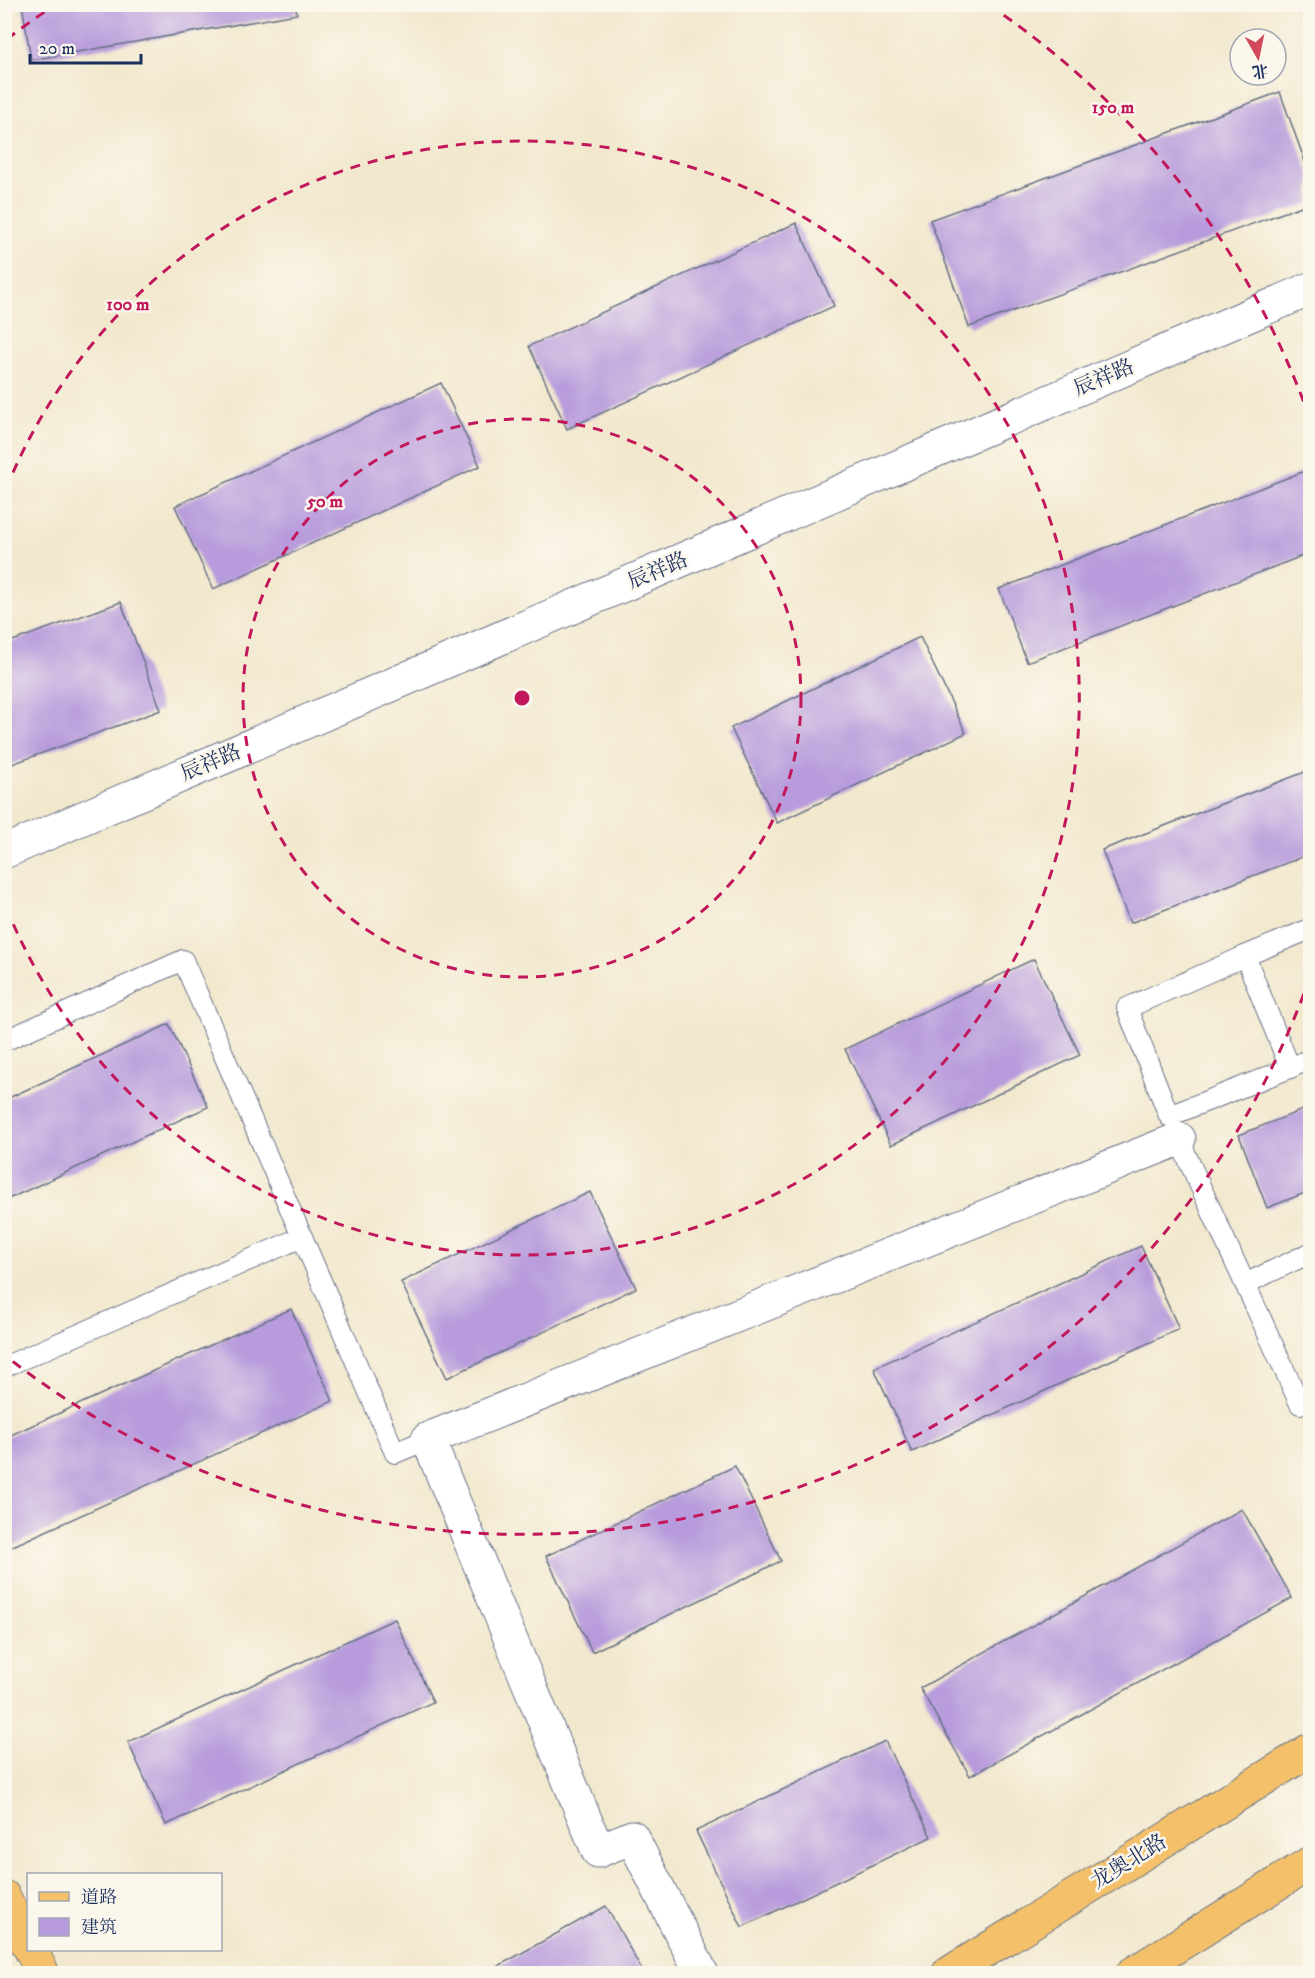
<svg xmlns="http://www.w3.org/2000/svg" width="1315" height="1978" font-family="'IM FELL DW Pica','Noto Serif SC',serif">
	<rect width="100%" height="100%" fill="#fbf7ec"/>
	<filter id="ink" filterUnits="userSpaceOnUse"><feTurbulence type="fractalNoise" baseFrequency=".0167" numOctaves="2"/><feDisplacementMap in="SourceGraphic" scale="12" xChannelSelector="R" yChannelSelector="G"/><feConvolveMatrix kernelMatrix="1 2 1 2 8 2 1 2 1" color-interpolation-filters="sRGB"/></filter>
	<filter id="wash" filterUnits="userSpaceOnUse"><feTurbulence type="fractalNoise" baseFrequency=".008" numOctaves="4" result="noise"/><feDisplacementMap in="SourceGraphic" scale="24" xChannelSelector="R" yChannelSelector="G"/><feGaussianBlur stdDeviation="1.35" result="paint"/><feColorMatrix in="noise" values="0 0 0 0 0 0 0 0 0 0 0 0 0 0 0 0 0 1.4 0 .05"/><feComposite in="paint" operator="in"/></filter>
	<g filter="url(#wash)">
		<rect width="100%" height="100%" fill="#f2e8ce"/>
		<g id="blocks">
			<!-- building -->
			<g fill="#b79bdc">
				<polygon points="22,4 295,4 297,14 31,60"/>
				<polygon points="1280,92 1310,176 1310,203 969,327 930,220"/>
				<polygon points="796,223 834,306 567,429 529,346"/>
				<polygon points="441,383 480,466 213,589 175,506"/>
				<polygon points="1310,469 1310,553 1027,662 999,589"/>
				<polygon points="121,602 161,710 4,767 4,644"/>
				<polygon points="920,637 966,733 777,823 731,728"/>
				<polygon points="1310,770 1310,854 1130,923 1102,850"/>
				<polygon points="1034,959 1080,1055 891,1145 845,1049"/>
				<polygon points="169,1024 208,1107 4,1201 4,1100"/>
				<polygon points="1310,1107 1310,1191 1267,1208 1239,1135"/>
				<polygon points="590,1192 636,1288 447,1378 401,1282"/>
				<polygon points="1141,1246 1179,1329 912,1452 874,1368"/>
				<polygon points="291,1309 333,1401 4,1550 4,1438"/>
				<polygon points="735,1466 781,1561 592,1652 546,1556"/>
				<polygon points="1242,1509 1292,1598 970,1776 920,1688"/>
				<polygon points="395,1619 433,1702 166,1825 128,1742"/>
				<polygon points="885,1741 931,1837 742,1927 696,1831"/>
				<polygon points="606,1906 644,1974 484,1974"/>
			</g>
		</g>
	</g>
	<g filter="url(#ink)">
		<use href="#blocks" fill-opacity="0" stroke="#667085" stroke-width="1.5"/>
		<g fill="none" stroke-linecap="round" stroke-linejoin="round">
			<!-- service casing -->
			<g stroke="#667085" stroke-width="22">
				<g id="service">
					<polyline points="1310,929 1245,956 1290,1068 1310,1059"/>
					<polyline points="1245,956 1127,1008 1169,1116 1290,1068"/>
					<polyline points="4,1041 183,960 395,1453 428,1439"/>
					<polyline points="1175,1131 1300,1404 1310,1398"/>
					<polyline points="1245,1284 1310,1253"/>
					<polyline points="4,1367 302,1237"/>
				</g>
			</g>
			<!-- minor casing -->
			<g stroke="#667085" stroke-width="35">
				<g id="minor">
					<polyline points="4,852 1310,289"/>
					<polyline points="702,1974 632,1837 598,1851 428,1439 1179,1139"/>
				</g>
			</g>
			<!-- primary casing -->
			<g stroke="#667085" stroke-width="35">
				<g id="primary">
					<polyline points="4,1897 28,1945"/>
					<polyline points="31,1950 43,1974"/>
					<polyline points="948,1974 1310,1750"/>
					<polyline points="1132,1974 1310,1863"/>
				</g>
			</g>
			<!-- service -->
			<use href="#service" stroke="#fff" stroke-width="20"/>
			<!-- minor -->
			<use href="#minor" stroke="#fff" stroke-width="33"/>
			<!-- primary -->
			<use href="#primary" stroke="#f4c16a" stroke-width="33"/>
		</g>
	</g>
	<!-- distance rings -->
	<g fill="none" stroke="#c2185b" stroke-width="3" stroke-dasharray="10 8">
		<circle cx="522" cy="698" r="279"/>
		<path d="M6 489A557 557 0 1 1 6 907"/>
		<path d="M1310 977A836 836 0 0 1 7 1357M7 39A836 836 0 0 1 55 5M989 5A836 836 0 0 1 1310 419"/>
	</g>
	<g text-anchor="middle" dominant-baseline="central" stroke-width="5" stroke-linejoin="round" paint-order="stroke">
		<!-- street labels -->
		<g font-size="21" fill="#1b2f5e" stroke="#fbf7ec">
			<text transform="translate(1104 378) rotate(-23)">辰祥路</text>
			<text transform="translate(658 571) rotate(-23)">辰祥路</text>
			<text transform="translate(211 763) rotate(-23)">辰祥路</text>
			<text transform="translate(1129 1862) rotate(-32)">龙奥北路</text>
		</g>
	</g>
	<circle cx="522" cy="698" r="9" fill="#c2185b" stroke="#fbf7ec" stroke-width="3"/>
	<g font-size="18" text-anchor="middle" font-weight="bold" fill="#c2185b" stroke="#fbf7ec" stroke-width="5" stroke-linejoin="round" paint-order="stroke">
		<text x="1113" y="113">150 m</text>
		<text x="128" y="310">100 m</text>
		<text x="325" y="507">50 m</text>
	</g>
	<!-- margin -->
	<rect width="1315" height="1978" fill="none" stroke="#fbf7ec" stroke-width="24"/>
	<!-- legend -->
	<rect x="27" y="1873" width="195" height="78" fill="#fbf7ec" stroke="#a1a7b3" stroke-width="1.5"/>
	<rect x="39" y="1892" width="30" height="9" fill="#f4c16a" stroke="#a1a7b3" stroke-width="1.5"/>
	<text x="81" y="1903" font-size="18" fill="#1b2f5e">道路</text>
	<rect x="39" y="1918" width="30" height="18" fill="#b79bdc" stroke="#a1a7b3" stroke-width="1.5"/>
	<text x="81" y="1933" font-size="18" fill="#1b2f5e">建筑</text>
	<!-- north arrow -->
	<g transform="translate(1258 57) rotate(171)"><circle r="28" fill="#fbf7ec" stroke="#a1a7b3" stroke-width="1.5"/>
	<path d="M0-4.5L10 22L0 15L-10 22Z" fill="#d1495b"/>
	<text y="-9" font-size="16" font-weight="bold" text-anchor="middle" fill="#1b2f5e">北</text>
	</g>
	<!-- scale -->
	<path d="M30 54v9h111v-9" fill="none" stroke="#1b2f5e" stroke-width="3"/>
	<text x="39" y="54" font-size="18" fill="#1b2f5e" stroke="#fbf7ec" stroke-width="4.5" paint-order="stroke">20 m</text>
</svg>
